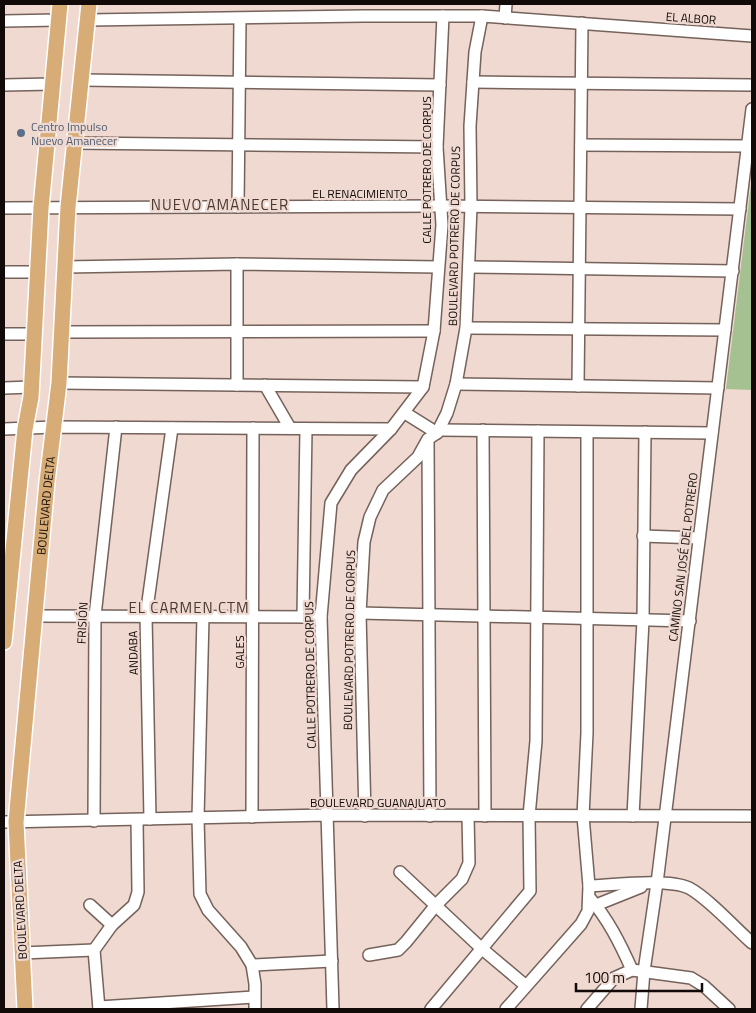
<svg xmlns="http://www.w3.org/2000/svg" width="756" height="1013" font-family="'Titillium Web',sans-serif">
	<rect width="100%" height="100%" fill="#efd9d0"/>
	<!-- green -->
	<polygon fill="#a5c091" points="752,176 752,390 726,389"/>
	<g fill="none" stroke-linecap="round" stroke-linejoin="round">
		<!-- minor casing -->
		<g stroke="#75625b" stroke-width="14">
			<g id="minor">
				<polyline points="505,18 506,4"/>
				<polyline points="88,20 363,16 482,16 752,36"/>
				<polyline points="4,21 58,20"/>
				<polyline points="82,80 440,85"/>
				<polyline points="473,82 752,85"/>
				<polyline points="4,85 52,84"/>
				<polyline points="74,143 437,147"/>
				<polyline points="581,145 748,146"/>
				<polyline points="238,207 240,19"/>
				<polyline points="4,208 439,206 740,209"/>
				<polyline points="237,264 237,385"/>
				<polyline points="65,267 237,264 438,267"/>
				<polyline points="469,267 733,271"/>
				<polyline points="4,272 36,272"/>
				<polyline points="466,328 725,330"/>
				<polyline points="63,332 434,331"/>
				<polyline points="4,334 34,334"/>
				<polyline points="59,383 423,387"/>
				<polyline points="456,384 718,388"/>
				<polyline points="265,385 290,428"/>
				<polyline points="578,386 582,23"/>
				<polyline points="4,388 31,387"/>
				<polyline points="405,413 437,433"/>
				<polyline points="4,429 54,427 391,429"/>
				<polyline points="439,430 712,433"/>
				<polyline points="483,430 485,816"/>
				<polyline points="428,441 430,816"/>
				<polyline points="643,536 699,538"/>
				<polyline points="360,613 690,621"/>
				<polyline points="35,616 321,617"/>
				<polyline points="203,617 198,818 200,894 208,910 241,947 252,965 255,984 255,1009"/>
				<polyline points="303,617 306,429"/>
				<polyline points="365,816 360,613 364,542 370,517 383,490 418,457 428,439 437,433 447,413 456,384 466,328 471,207 470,126 475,52 482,16"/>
				<polyline points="633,816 643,620 645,432"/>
				<polyline points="252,817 253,428"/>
				<polyline points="150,819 146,616 172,428"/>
				<polyline points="94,821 95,616 116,427"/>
				<polyline points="4,822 327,815 752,816"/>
				<polyline points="400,872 481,948 525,985"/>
				<path d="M589,886C612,885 669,878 689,888C708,898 735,928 752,943"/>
				<path d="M589,897C608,919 620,943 632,970"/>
				<polyline points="90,905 112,925"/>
				<polyline points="596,905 641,887"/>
				<polyline points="22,953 94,950"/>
				<polyline points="369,955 398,950 406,942 436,905 462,879 469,863 468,816"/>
				<polyline points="252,965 332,961"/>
				<polyline points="99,1007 254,997"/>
				<polyline points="99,1009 94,950 112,925 134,905 138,892 137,820"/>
				<polyline points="333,1009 321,617 331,503 351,470 391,429 423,387 434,331 442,225 437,147 443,16"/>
				<polyline points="431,1009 530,891 529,816 536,741 538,431"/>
				<polyline points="506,1009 581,924 588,911 589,886 583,816 587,733 587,432"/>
				<polyline points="587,1009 614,978 632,970 691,978 704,986 729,1009"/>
				<polyline points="641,1009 644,971 657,883 752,109"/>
			</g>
		</g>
		<!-- major casing -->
		<g stroke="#fff" stroke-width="18">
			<g id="major">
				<polyline points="4,642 25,429 31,397 41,208 60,4"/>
				<path id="s1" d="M25,1009L16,822L47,482L59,383L68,207L89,4"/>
			</g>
		</g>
		<!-- minor -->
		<use href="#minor" stroke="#fff" stroke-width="11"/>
		<!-- major -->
		<use href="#major" stroke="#d7ac76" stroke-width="15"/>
	</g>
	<!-- markers -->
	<circle fill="#5c6f8a" stroke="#efd9d0" stroke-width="2" cx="21" cy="133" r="5"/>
	<g text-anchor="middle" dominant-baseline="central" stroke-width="4.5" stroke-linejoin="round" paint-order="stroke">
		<!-- street labels -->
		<g font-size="12" fill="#110a08" stroke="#efd9d0">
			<text transform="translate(691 18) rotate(4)">EL ALBOR</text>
			<text transform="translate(426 170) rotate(-90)">CALLE POTRERO DE CORPUS</text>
			<text x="360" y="193">EL RENACIMIENTO</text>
			<text transform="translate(454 236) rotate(-89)">BOULEVARD POTRERO DE CORPUS</text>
			<text stroke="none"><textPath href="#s1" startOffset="505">BOULEVARD DELTA</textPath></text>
			<text transform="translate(683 557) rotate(-83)">CAMINO SAN JOSÉ DEL POTRERO</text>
			<text transform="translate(82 623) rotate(-87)">FRISIÓN</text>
			<text transform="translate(349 640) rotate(-89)">BOULEVARD POTRERO DE CORPUS</text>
			<text transform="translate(239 652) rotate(-90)">GALES</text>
			<text transform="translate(133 653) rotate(-91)">ANDABA</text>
			<text transform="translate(310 675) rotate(-91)">CALLE POTRERO DE CORPUS</text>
			<text x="378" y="802">BOULEVARD GUANAJUATO</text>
			<text transform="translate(20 910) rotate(-93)">BOULEVARD DELTA</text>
		</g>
		<!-- service labels -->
		<g font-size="12" fill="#4e5e75" stroke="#efd9d0" text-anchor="start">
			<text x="31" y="126">Centro Impulso<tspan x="31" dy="14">Nuevo Amanecer</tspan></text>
		</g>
		<!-- quarter labels -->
		<g font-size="15" letter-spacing="1" fill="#493831" stroke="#efd9d0">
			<text x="220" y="204">NUEVO AMANECER</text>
			<text x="189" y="607">EL CARMEN CTM</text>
		</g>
	</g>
	<!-- border -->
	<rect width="756" height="1013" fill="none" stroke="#110a08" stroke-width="10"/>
	<!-- scale -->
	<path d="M576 983v8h126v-8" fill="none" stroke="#110a08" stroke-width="2.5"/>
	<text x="584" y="983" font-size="15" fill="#110a08" stroke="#efd9d0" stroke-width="4" paint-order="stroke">100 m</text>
</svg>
